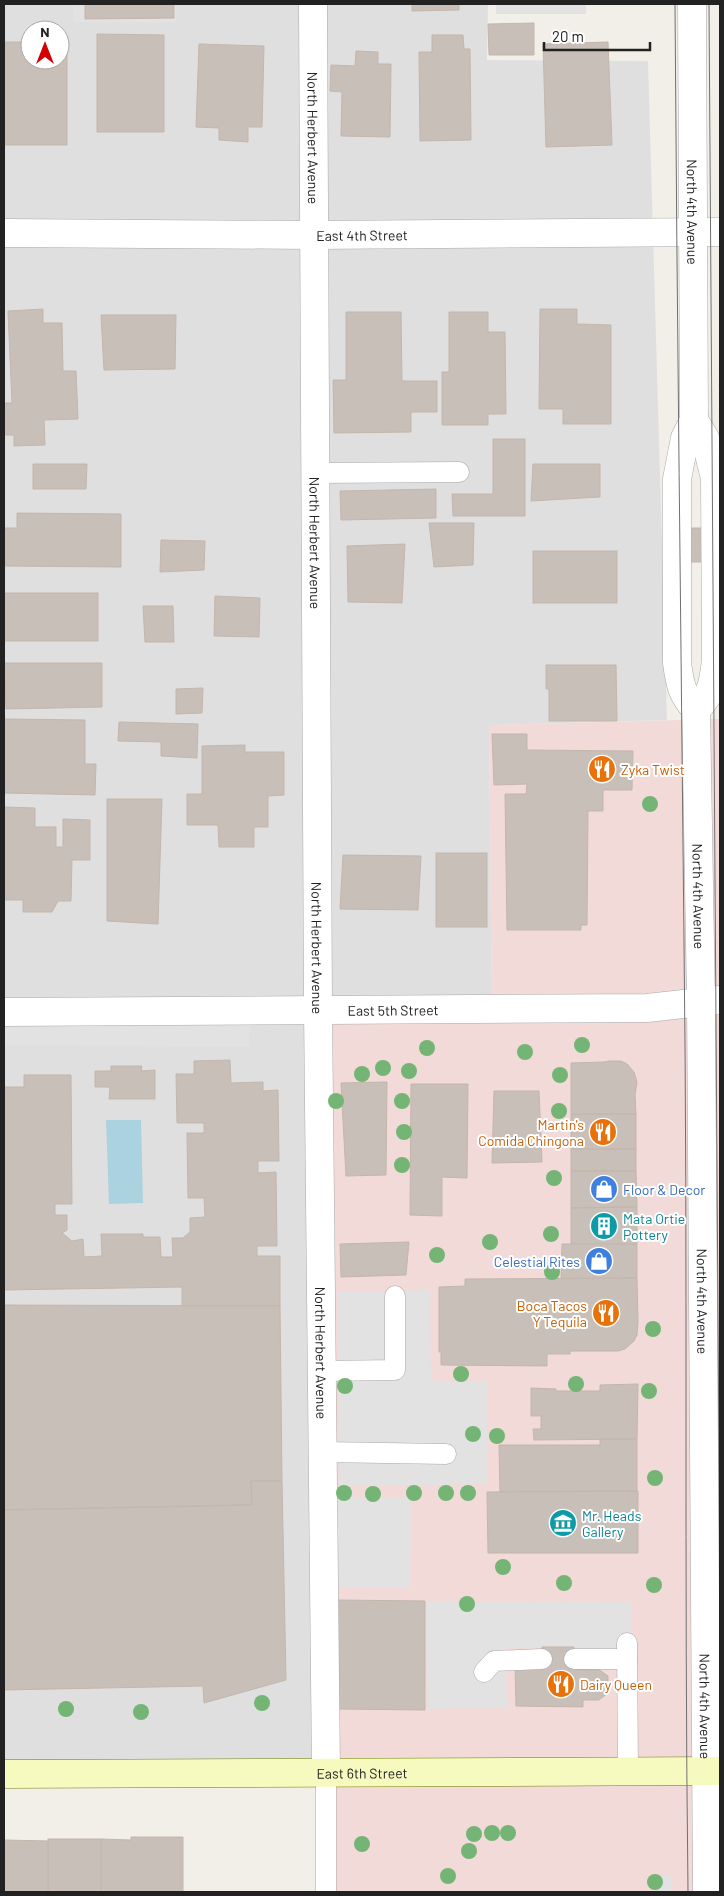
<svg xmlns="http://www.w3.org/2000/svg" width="724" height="1896" font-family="Barlow,sans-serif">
	<rect width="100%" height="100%" fill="#f2efe9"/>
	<!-- residential -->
	<path fill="#e0dfdf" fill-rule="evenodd" d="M4,4H488L487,60L648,61L667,720L489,725L492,1009L326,1772L4,1774ZM30,30H60V60H30Z"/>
	<!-- commercial -->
	<polygon fill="#f2dad9" points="720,719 720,1892 326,1892 318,1009 492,1009 489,725"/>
	<!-- parking -->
	<g fill="#e2e2e2">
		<polygon points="73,4 177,4 176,23 73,22"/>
		<rect x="496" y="4" width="90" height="10"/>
		<polygon points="251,1009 249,1047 4,1045 4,1012"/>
		<polygon points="430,1290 431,1382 487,1381 488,1484 340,1486 338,1292"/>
		<polygon points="336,1497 411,1498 410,1588 335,1588"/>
		<polygon points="425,1601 631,1602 633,1649 505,1648 507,1707 428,1709"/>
		<rect x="659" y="1876" width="13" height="16"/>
	</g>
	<!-- water -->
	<polygon fill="#aad3df" points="106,1120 141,1120 143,1203 109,1204"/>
	<!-- building -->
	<g fill="#c7bfb8" stroke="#c4b6ab">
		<polygon points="85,4 174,4 174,18 85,19"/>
		<polygon points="412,4 459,4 459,10 412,11"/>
		<polygon points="534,23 534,55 489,55 488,24"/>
		<polygon points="97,34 164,35 164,132 97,132"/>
		<polygon points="432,35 463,35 464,49 470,49 471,140 420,141 419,52 432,52"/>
		<polygon points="4,42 30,42 30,60 60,60 60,42 67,42 67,145 4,145"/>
		<polygon points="608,42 612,145 546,147 543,44"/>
		<polygon points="199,44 264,46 262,127 248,127 248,142 219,140 219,128 196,127"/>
		<polygon points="356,51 378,52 378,64 391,64 390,137 341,136 342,92 330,91 331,65 355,66"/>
		<polygon points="43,309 43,323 62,323 63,371 76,371 78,419 44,420 45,445 14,446 14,435 4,435 4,403 12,403 8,311"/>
		<polygon points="540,309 577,309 577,324 611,325 611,424 563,424 563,409 539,409"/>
		<polygon points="346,312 401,312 402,381 437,381 437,412 411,412 411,432 334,433 333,380 346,380"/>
		<polygon points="449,312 488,312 488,332 505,332 506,414 488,414 488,425 442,425 442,372 449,372"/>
		<polygon points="101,315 176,315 175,369 104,370"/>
		<polygon points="493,439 525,439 525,516 453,516 452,494 493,494"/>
		<polygon points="33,464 87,464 86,489 33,489"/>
		<polygon points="533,464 600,464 600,497 531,501"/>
		<polygon points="436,489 436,518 341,520 340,491"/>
		<polygon points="17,513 121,514 121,567 4,566 4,528 17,528"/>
		<polygon points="429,523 474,523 473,565 434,567"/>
		<rect x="690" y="528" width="12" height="34"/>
		<polygon points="161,540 205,541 204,570 160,572"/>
		<polygon points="405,544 402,603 348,602 347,546"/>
		<rect x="533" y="551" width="84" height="52"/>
		<rect x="4" y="593" width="94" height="48"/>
		<polygon points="215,596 260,598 259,637 214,636"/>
		<polygon points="143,606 173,606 174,642 145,642"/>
		<polygon points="4,663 102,663 102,707 6,709"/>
		<polygon points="546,665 616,665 617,721 549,721 549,689 546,689"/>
		<polygon points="203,688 202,713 176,714 176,689"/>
		<polygon points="4,719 85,720 85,764 96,764 95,795 4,793"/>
		<polygon points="119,722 198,724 197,758 161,756 161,742 118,741"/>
		<polygon points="492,734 527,734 527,750 633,751 632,790 603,790 603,811 588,811 587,925 581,925 581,930 507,930 505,794 526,794 527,784 494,785"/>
		<polygon points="245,745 245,752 284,752 284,795 268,796 268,827 254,827 254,847 219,847 218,825 187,825 187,794 202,794 202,746"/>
		<polygon points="107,799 162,799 158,924 107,921"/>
		<polygon points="4,807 35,808 35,827 56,827 56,847 63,847 63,819 90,820 90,860 72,860 71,901 58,901 52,912 23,912 23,900 4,900"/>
		<rect x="436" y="853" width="51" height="74"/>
		<polygon points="343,855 421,856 418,910 340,909"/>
		<polygon points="230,1060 231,1083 263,1082 263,1091 278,1090 279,1161 258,1161 258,1173 276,1172 277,1246 257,1246 257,1256 280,1256 280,1306 182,1307 182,1287 4,1290 4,1087 24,1087 24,1075 71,1075 72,1204 55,1204 55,1215 67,1215 67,1230 62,1233 72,1241 83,1239 84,1257 102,1256 101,1234 143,1234 143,1237 160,1237 161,1257 173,1257 172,1238 183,1238 190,1232 190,1218 205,1217 204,1198 188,1198 187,1133 204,1133 204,1123 177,1123 176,1074 194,1074 194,1061"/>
		<polygon points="609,1061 621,1061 627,1064 634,1072 637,1082 635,1095 636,1114 571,1114 571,1063 604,1062"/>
		<polygon points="111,1066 142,1066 141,1071 155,1070 155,1099 109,1099 110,1087 95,1087 95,1071 111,1071"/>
		<polygon points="387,1082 386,1175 346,1176 341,1083"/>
		<polygon points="411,1084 468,1084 467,1178 442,1177 442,1216 410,1215"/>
		<polygon points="494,1091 539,1091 542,1162 492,1163"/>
		<rect x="571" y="1114" width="65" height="35"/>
		<rect x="571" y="1149" width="65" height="22"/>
		<polygon points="571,1171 636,1171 637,1207 571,1208"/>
		<polygon points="637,1207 637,1244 571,1244 571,1208"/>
		<polygon points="409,1242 406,1275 341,1277 340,1244"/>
		<polygon points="562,1244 637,1244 637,1278 561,1279"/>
		<polygon points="637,1278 638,1322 637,1335 634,1341 625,1349 618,1351 570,1351 570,1354 547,1354 547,1366 441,1365 441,1352 439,1352 439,1287 465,1286 465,1279"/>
		<polygon points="4,1305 280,1306 282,1481 251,1481 252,1505 4,1510"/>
		<polygon points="638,1384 637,1439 534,1440 533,1429 541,1429 541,1416 531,1416 531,1388 556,1389 556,1391 600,1391 600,1385"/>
		<polygon points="600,1439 637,1439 637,1491 500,1492 499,1445 600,1445"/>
		<polygon points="251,1481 282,1481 286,1680 204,1703 203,1686 4,1690 4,1510 252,1505"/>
		<polygon points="638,1491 638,1553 488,1553 487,1492"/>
		<polygon points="338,1600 425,1601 425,1710 337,1709"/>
		<polygon points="542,1647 574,1647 574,1664 583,1664 583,1670 598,1669 608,1676 608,1693 599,1700 583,1700 583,1707 516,1706 515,1666 542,1659"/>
		<polygon points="131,1837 183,1837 183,1892 101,1892 101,1839 131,1840"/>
		<rect x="48" y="1839" width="53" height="53"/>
		<polygon points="4,1840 48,1841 48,1892 4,1892"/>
	</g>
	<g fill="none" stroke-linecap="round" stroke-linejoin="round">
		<!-- service casing -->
		<g stroke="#a9a9a9" stroke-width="21">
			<g id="service">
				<polyline points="315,473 459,472"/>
				<polyline points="322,1371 395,1370 395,1296"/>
				<polyline points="323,1452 446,1454"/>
				<polyline points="627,1643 628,1771"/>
				<polyline points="574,1659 627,1659"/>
				<polyline points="484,1672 494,1661 542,1659"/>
				<polyline points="326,1892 326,1772"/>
			</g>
		</g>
		<!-- minor casing -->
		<g stroke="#a9a9a9" stroke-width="29">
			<g id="minor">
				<path id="s1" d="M313,4L318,1009L326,1772"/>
				<path id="s2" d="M4,233L313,235L720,232"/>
				<path id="s3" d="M4,1012L647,1008L720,1000"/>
			</g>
		</g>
		<!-- tertiary casing -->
		<g stroke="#a9a9a9" stroke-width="29">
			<g id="tertiary">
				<path id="s4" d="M692,4L694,420L685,438L677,479V663C680,684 681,693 696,710L701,1002L707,1892"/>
				<path d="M694,420L705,438L715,478L716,660C713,683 713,692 696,710"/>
			</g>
		</g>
		<!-- secondary casing -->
		<g stroke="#707d05" stroke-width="29">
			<g id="secondary">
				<path id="s5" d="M4,1774L720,1771"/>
			</g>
		</g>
		<!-- service -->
		<use href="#service" stroke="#fff" stroke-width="20"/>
		<!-- minor -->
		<use href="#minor" stroke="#fff" stroke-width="28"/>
		<!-- tertiary -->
		<use href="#tertiary" stroke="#fff" stroke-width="28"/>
		<!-- secondary -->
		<use href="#secondary" stroke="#f7fabf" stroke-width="28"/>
		<!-- tram -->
		<g stroke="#707070" stroke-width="1">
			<path d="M675,4C677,317 681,630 684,943C688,1260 684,1576 688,1892"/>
			<polyline points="709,4 720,1603"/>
		</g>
	</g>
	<!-- trees -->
	<g fill="#74b475">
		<circle cx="650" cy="804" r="8"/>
		<circle cx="582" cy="1045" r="8"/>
		<circle cx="427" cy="1048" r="8"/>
		<circle cx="525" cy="1052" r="8"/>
		<circle cx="383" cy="1068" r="8"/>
		<circle cx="409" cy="1071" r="8"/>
		<circle cx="362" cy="1074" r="8"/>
		<circle cx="560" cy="1075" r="8"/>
		<circle cx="336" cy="1101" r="8"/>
		<circle cx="402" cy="1101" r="8"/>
		<circle cx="559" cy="1111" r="8"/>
		<circle cx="404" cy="1132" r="8"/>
		<circle cx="402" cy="1165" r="8"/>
		<circle cx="554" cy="1178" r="8"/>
		<circle cx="551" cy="1234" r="8"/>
		<circle cx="490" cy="1242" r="8"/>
		<circle cx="437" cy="1255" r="8"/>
		<circle cx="552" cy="1272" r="8"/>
		<circle cx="653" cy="1329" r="8"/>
		<circle cx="461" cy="1374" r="8"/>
		<circle cx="576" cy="1384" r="8"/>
		<circle cx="345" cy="1386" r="8"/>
		<circle cx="649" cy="1391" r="8"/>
		<circle cx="473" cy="1434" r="8"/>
		<circle cx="497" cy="1436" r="8"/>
		<circle cx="655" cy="1478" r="8"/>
		<circle cx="344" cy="1493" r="8"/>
		<circle cx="414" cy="1493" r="8"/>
		<circle cx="446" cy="1493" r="8"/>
		<circle cx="468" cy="1493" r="8"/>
		<circle cx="373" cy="1494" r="8"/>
		<circle cx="503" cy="1567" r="8"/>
		<circle cx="564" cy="1583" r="8"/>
		<circle cx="654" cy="1585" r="8"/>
		<circle cx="467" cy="1604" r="8"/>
		<circle cx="262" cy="1703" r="8"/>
		<circle cx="66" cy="1709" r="8"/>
		<circle cx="141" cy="1712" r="8"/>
		<circle cx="492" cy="1833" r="8"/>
		<circle cx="508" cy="1833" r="8"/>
		<circle cx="474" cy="1834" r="8"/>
		<circle cx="362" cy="1844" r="8"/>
		<circle cx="469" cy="1851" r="8"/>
		<circle cx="448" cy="1876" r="8"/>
		<circle cx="655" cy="1882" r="8"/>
	</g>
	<!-- icons -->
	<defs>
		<g id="restaurant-disc" transform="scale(1.4375)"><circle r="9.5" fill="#e8710a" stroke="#fff"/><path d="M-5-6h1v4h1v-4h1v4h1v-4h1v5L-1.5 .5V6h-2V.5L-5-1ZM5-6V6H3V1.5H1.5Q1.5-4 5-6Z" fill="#fff"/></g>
		<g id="shop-disc" transform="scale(1.4375)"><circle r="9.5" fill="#3f7fe0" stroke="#fff"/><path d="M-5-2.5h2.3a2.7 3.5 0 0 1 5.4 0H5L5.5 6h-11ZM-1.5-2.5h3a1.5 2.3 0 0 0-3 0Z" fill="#fff"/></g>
		<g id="building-disc" transform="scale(1.4375)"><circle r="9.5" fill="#0f9aa8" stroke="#fff"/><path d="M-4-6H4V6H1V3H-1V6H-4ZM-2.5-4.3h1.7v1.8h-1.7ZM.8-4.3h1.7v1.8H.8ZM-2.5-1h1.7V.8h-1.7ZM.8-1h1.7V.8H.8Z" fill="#fff"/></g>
		<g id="museum-disc" transform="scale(1.4375)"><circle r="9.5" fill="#0f9aa8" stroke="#fff"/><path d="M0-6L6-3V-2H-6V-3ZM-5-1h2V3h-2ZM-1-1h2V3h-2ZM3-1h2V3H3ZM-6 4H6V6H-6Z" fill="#fff"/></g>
	</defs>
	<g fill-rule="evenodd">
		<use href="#restaurant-disc" x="602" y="769"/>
		<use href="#restaurant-disc" x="603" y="1132"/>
		<use href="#shop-disc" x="604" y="1189"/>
		<use href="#building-disc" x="604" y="1226"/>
		<use href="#shop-disc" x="599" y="1261"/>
		<use href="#restaurant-disc" x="606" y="1313"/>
		<use href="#museum-disc" x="563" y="1523"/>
		<use href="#restaurant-disc" x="561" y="1684"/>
	</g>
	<g text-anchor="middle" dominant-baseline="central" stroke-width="4" stroke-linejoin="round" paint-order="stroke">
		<!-- street labels -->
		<g font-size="14" fill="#222" stroke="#fff">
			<text stroke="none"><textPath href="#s1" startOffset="134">North Herbert Avenue</textPath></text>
			<text stroke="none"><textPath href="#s4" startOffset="208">North 4th Avenue</textPath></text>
			<text stroke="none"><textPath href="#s2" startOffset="358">East 4th Street</textPath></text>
			<text stroke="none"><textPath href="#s1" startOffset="539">North Herbert Avenue</textPath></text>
			<text stroke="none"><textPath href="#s4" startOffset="900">North 4th Avenue</textPath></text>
			<text stroke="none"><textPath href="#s1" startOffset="944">North Herbert Avenue</textPath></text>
			<text stroke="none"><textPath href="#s3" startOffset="389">East 5th Street</textPath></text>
			<text stroke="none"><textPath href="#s4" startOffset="1305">North 4th Avenue</textPath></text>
			<text stroke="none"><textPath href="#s1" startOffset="1349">North Herbert Avenue</textPath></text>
			<text stroke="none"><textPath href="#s4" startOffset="1710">North 4th Avenue</textPath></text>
			<text stroke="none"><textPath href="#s5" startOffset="358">East 6th Street</textPath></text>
		</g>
		<!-- food labels -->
		<g font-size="14" fill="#c56008" stroke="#fff" text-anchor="start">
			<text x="621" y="769">Zyka Twist</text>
			<text x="584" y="1124" text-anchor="end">Martin's<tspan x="584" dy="16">Comida Chingona</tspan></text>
			<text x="587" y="1305" text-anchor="end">Boca Tacos<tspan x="587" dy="16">Y Tequila</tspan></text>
			<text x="580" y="1684">Dairy Queen</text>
		</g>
		<!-- shop labels -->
		<g font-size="14" fill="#366cbe" stroke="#fff" text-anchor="start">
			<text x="623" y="1189">Floor &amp; Decor</text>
			<text x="580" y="1261" text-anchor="end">Celestial Rites</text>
		</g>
		<!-- culture labels -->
		<g font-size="14" fill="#0d838f" stroke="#fff" text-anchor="start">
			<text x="623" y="1218">Mata Ortie<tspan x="623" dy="16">Pottery</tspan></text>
			<text x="582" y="1515">Mr. Heads<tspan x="582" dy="16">Gallery</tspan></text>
		</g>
	</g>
	<!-- border -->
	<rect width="724" height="1896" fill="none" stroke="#222222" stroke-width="10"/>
	<!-- north arrow -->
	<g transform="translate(45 45)"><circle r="24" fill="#ffffff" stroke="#a7a7a7"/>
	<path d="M0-4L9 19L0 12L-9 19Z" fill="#d40000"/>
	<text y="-8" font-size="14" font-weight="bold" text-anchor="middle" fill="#222222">N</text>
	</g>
	<!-- scale -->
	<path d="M544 42v8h106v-8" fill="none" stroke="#222222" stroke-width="2.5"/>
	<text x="552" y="42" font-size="15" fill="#222222" stroke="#ffffff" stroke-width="4" paint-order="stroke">20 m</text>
</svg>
